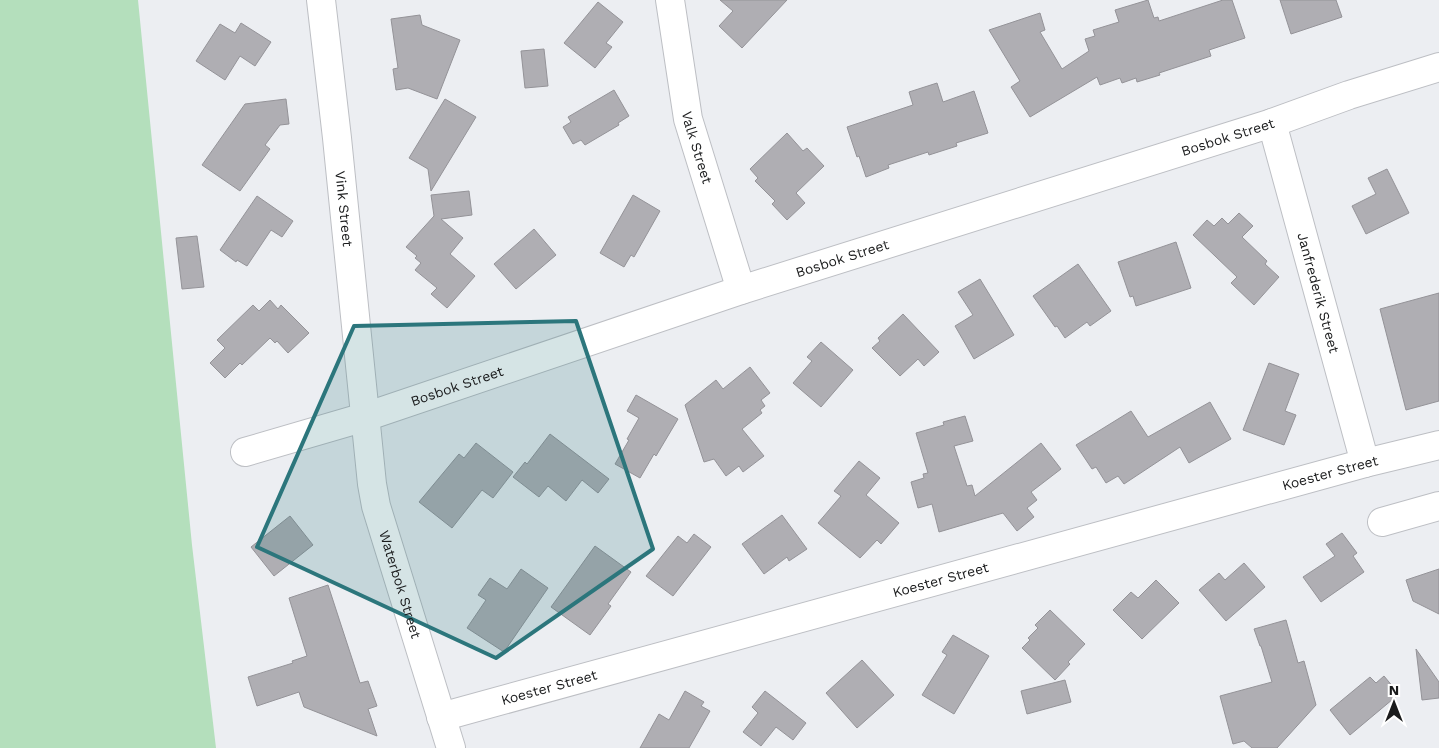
<svg xmlns="http://www.w3.org/2000/svg" width="1439" height="748" font-family="'Work Sans',sans-serif">
	<rect width="100%" height="100%" fill="#eceef2"/>
	<!-- green -->
	<polygon fill="#b4dfbc" points="0,0 138,0 192,545 216,748 0,748"/>
	<!-- building -->
	<g fill="#afaeb3" stroke="#949398">
		<polygon points="720,0 787,0 742,48 719,26 733,11"/>
		<polygon points="1148,0 1154,18 1158,17 1159,21 1223,0 1232,0 1245,38 1209,50 1211,56 1159,73 1160,75 1137,82 1136,78 1122,83 1120,78 1100,85 1097,77 1030,117 1011,87 1020,81 989,30 1040,13 1045,30 1040,32 1062,69 1089,51 1085,39 1095,36 1093,30 1119,22 1115,10"/>
		<polygon points="1280,0 1336,0 1342,17 1291,34"/>
		<polygon points="598,2 623,22 606,43 612,47 595,68 564,43"/>
		<polygon points="420,15 422,25 460,40 437,99 408,88 396,90 393,69 398,68 391,19"/>
		<polygon points="241,23 271,42 255,66 240,56 225,80 196,61 220,24 235,33"/>
		<polygon points="544,49 548,86 525,88 521,51"/>
		<polygon points="937,83 943,102 974,91 988,133 956,143 957,146 929,155 928,152 888,165 889,168 866,177 859,156 857,157 847,127 913,105 909,92"/>
		<polygon points="614,90 629,116 618,123 619,125 585,145 581,140 573,144 563,127 571,122 568,117"/>
		<polygon points="286,99 289,124 280,125 265,145 270,149 240,191 202,165 245,104"/>
		<polygon points="445,99 476,117 431,191 428,169 409,158"/>
		<polygon points="787,133 803,151 807,148 824,166 796,193 805,203 787,220 772,204 775,201 755,181 758,178 750,169"/>
		<polygon points="1387,169 1409,213 1366,234 1352,206 1376,194 1368,178"/>
		<polygon points="469,191 472,215 441,219 463,238 450,254 475,276 447,308 431,294 437,288 415,270 421,263 415,258 417,256 406,247 434,216 431,195"/>
		<polygon points="633,195 660,211 634,257 631,255 624,267 600,253"/>
		<polygon points="257,196 293,221 282,237 271,230 247,266 237,260 236,262 220,250"/>
		<polygon points="1239,213 1253,226 1242,237 1267,261 1265,264 1279,277 1254,305 1231,283 1237,277 1193,235 1207,220 1214,226 1222,218 1228,224"/>
		<polygon points="534,229 556,255 516,289 494,264"/>
		<polygon points="197,236 204,287 182,289 176,238"/>
		<polygon points="1176,242 1191,288 1136,306 1133,296 1130,297 1118,262"/>
		<polygon points="1078,264 1111,311 1090,326 1087,322 1065,338 1057,326 1055,327 1033,296"/>
		<polygon points="980,279 1014,335 974,359 955,326 973,315 958,292"/>
		<polygon points="1439,293 1439,401 1406,410 1380,309"/>
		<polygon points="270,300 278,309 281,305 309,333 288,353 277,341 275,343 270,338 242,365 240,363 225,378 210,363 225,348 217,340 253,305 259,311"/>
		<polygon points="903,314 939,352 924,366 918,359 900,376 872,348 880,341 878,338"/>
		<polygon points="821,342 853,370 821,407 793,383 812,361 807,357"/>
		<polygon points="1269,363 1299,374 1285,411 1296,415 1284,445 1243,430"/>
		<polygon points="750,367 770,393 761,400 765,406 760,410 762,413 742,429 764,456 743,472 739,466 726,476 714,459 704,462 685,405 716,380 723,389"/>
		<polygon points="636,395 678,419 656,456 654,454 640,478 615,464 629,440 627,439 639,418 627,411"/>
		<polygon points="1210,402 1231,439 1189,463 1180,447 1124,484 1118,476 1106,483 1096,467 1092,469 1076,445 1131,411 1148,437"/>
		<polygon points="965,416 973,441 954,446 967,486 972,485 975,496 1041,443 1061,469 1031,492 1037,500 1027,508 1034,517 1017,531 1003,513 939,532 932,504 918,508 911,482 924,478 923,474 928,473 916,433 944,425 943,422"/>
		<polygon points="550,434 609,479 598,493 582,480 566,501 548,486 539,497 513,477 525,462 527,464"/>
		<polygon points="476,443 513,472 493,498 482,490 452,528 419,502 459,454 464,458"/>
		<polygon points="859,461 880,478 866,495 899,523 881,544 877,540 860,558 818,523 841,496 834,491"/>
		<polygon points="782,515 807,549 789,561 787,557 764,574 742,544"/>
		<polygon points="290,516 313,545 274,576 251,547"/>
		<polygon points="1342,533 1357,553 1353,556 1364,572 1321,602 1303,577 1335,556 1326,544"/>
		<polygon points="694,534 711,547 673,596 646,576 678,536 687,543"/>
		<polygon points="595,546 631,572 608,604 611,606 590,635 551,607"/>
		<polygon points="1244,563 1265,587 1226,621 1199,590 1219,573 1225,580"/>
		<polygon points="521,569 548,588 504,652 467,628 486,600 478,595 490,578 507,589"/>
		<polygon points="1439,569 1439,614 1413,601 1406,580"/>
		<polygon points="1156,580 1179,603 1142,639 1113,610 1131,592 1138,598"/>
		<polygon points="328,585 360,683 368,681 377,706 368,709 377,736 304,707 299,692 257,706 248,677 293,663 292,661 307,656 289,598"/>
		<polygon points="1050,610 1085,644 1068,662 1070,664 1055,680 1022,648 1030,640 1028,638 1038,628 1035,625"/>
		<polygon points="1286,620 1298,663 1304,661 1316,705 1277,748 1252,748 1244,741 1233,744 1220,696 1272,682 1261,646 1260,646 1254,629"/>
		<polygon points="953,635 989,656 954,714 922,695 947,655 942,652"/>
		<polygon points="1416,649 1439,682 1439,698 1422,700"/>
		<polygon points="862,660 894,695 857,728 826,693"/>
		<polygon points="1384,676 1399,694 1350,735 1330,710 1370,677 1376,683"/>
		<polygon points="1065,680 1071,702 1027,714 1021,691"/>
		<polygon points="685,691 704,702 701,706 710,711 689,748 640,748 659,714 669,720"/>
		<polygon points="765,691 806,723 793,740 776,727 761,746 743,732 758,713 752,707"/>
	</g>
	<g fill="none" stroke-linecap="round" stroke-linejoin="round">
		<!-- minor casing -->
		<g stroke="#bdbfc4" stroke-width="30">
			<g id="minor">
				<path id="s1" d="M321,0L337,138L372,484L376,506L451,748"/>
				<path id="s2" d="M670,0L688,119L741,290"/>
				<path id="s3" d="M1272,123L1365,463"/>
				<path id="s4" d="M245,452L365,417L741,290L1272,123L1349,95L1439,67"/>
				<polyline points="1382,522 1439,506"/>
				<path id="s5" d="M441,717L1365,463L1439,445"/>
			</g>
		</g>
		<!-- minor -->
		<use href="#minor" stroke="#fff" stroke-width="28"/>
	</g>
	<!-- marked area -->
	<path fill="#2c767c" fill-opacity="0.2" stroke="#2c767c" stroke-width="4" stroke-linejoin="round" d="M576,321L653,549L496,658L257,547L354,326Z"/>
	<g text-anchor="middle" dominant-baseline="central" stroke-width="4.5" stroke-linejoin="round" paint-order="stroke">
		<!-- street labels -->
		<g font-size="14" fill="#1a1b1c" stroke="#fff">
			<text stroke="none"><textPath href="#s4" startOffset="1032">Bosbok Street</textPath></text>
			<text stroke="none"><textPath href="#s2" startOffset="150">Valk Street</textPath></text>
			<text stroke="none"><textPath href="#s1" startOffset="210">Vink Street</textPath></text>
			<text stroke="none"><textPath href="#s4" startOffset="628">Bosbok Street</textPath></text>
			<text stroke="none"><textPath href="#s3" startOffset="176">Janfrederik Street</textPath></text>
			<text stroke="none"><textPath href="#s4" startOffset="222">Bosbok Street</textPath></text>
			<text stroke="none"><textPath href="#s5" startOffset="922">Koester Street</textPath></text>
			<text stroke="none"><textPath href="#s5" startOffset="518">Koester Street</textPath></text>
			<text stroke="none"><textPath href="#s1" startOffset="591">Waterbok Street</textPath></text>
			<text stroke="none"><textPath href="#s5" startOffset="112">Koester Street</textPath></text>
		</g>
	</g>
	<!-- north arrow -->
	<g transform="translate(1394 703)" stroke="#ffffff" stroke-width="4" paint-order="stroke">
	<path d="M0-4L9 19L0 12L-9 19Z" fill="#1a1b1c"/>
	<text y="-8" font-size="14" font-weight="bold" text-anchor="middle" fill="#1a1b1c">N</text>
	</g>
</svg>
